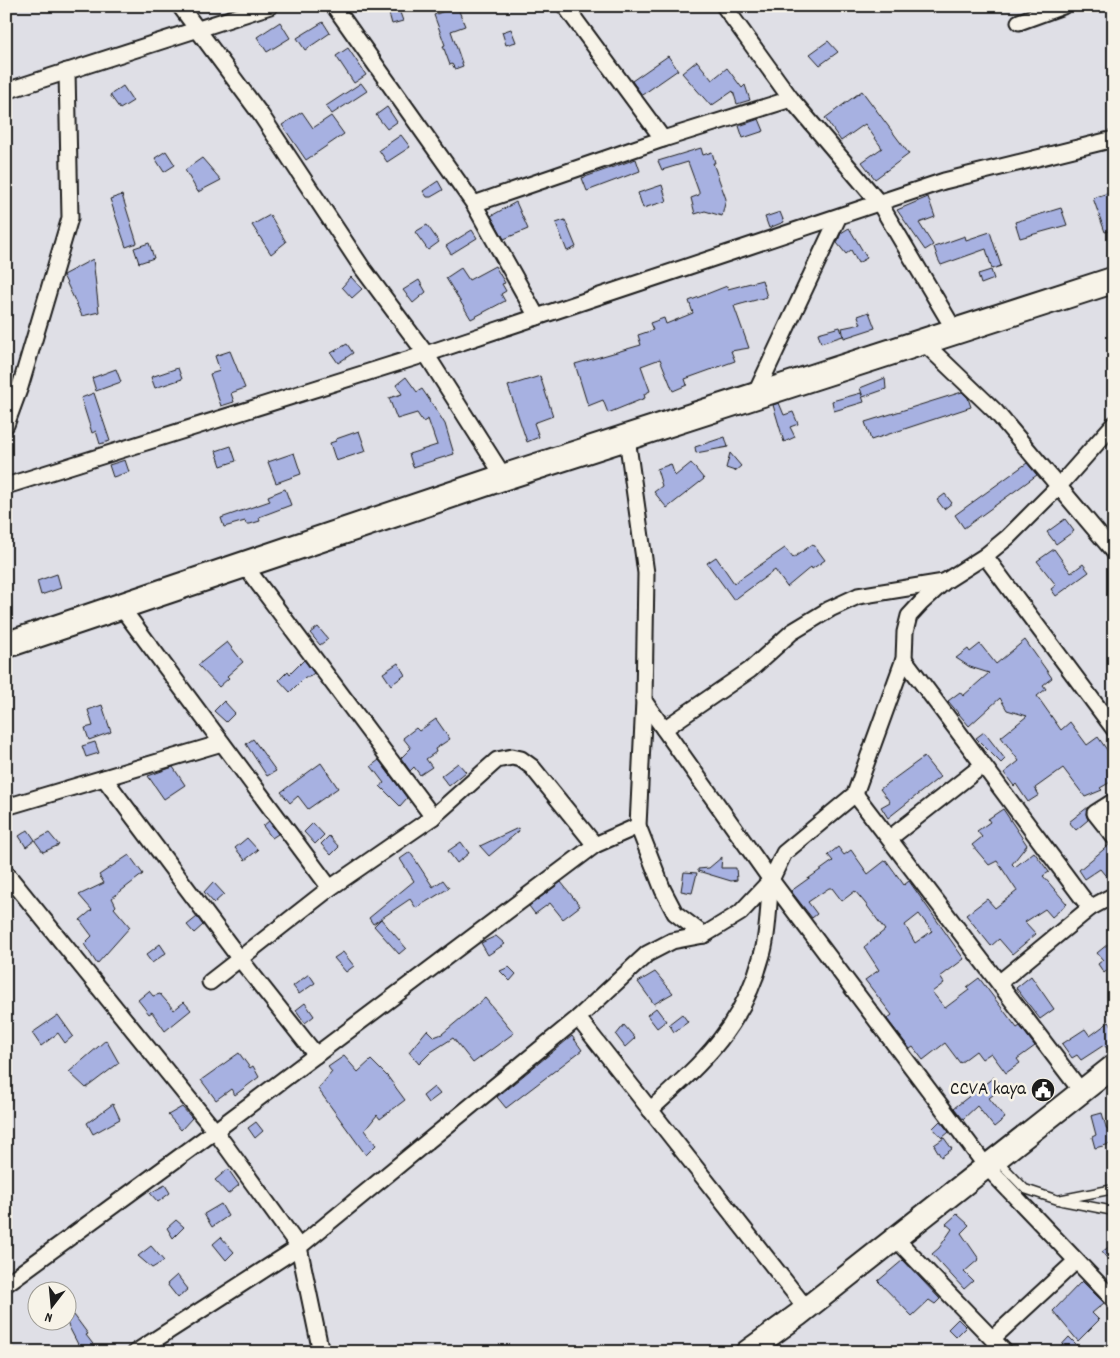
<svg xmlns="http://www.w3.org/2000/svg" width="1120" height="1358" font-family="Dekko,sans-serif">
	<rect width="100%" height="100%" fill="#dfdfe6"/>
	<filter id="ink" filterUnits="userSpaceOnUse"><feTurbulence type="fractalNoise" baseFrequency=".02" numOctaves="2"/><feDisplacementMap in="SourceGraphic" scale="10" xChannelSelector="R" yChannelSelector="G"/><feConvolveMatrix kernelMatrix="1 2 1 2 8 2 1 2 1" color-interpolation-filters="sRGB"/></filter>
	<g filter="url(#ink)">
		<!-- building -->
		<g fill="#a7b1e1" stroke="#1c1c1c" fill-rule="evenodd">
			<polygon points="457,6 465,26 451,31 463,66 455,69 452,64 450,65 443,46 445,45 434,15"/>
			<polygon points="398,7 403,21 392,24 388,10"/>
			<polygon points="280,22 290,38 267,52 257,37"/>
			<polygon points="323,22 330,33 305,50 297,38"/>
			<polygon points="511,29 516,42 506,45 502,32"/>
			<polygon points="828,41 838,52 820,65 810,54"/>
			<polygon points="348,48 366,75 354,83 336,56"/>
			<polygon points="668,56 678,70 642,95 632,81"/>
			<polygon points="697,61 712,80 727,68 742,88 745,85 750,100 737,104 733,91 711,106 682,73"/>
			<polygon points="361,83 367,91 332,114 326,106"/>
			<polygon points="123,86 133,101 120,109 110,95"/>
			<polygon points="862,91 909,154 875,179 862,162 882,148 865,124 841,141 825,118"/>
			<polygon points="387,107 397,122 387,129 376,115"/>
			<polygon points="302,112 313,128 331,116 344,134 306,160 282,125"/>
			<polygon points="759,119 764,131 743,138 739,126"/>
			<polygon points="401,135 410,147 387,162 379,150"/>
			<polygon points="701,148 703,155 712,152 715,163 713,163 726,199 722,216 705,211 695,214 691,198 699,195 699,192 688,162 662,170 658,161"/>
			<polygon points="166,151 175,165 164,172 155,158"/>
			<polygon points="202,158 221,180 198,192 185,170"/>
			<polygon points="636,159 640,171 587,191 582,178"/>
			<polygon points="438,181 443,190 431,197 427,197 423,191"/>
			<polygon points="662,185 667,201 643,208 638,193"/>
			<polygon points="1111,192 1114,200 1114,230 1105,232 1093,198"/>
			<polygon points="122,195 137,243 126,247 110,199"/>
			<polygon points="928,197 935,217 919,223 933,245 925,250 897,210"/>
			<polygon points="516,202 528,229 504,239 491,216"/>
			<polygon points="1061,208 1067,225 1020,238 1015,222"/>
			<polygon points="780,212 784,222 769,228 765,217"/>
			<polygon points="270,215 286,242 271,254 252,225"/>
			<polygon points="565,220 576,247 567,251 556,223"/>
			<polygon points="427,225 439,242 428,250 415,232"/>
			<polygon points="849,228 867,258 858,263 851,250 846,254 837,243 841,233"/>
			<polygon points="472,230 477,238 451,254 446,246"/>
			<polygon points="990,232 1001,266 992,269 986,249 941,265 938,259 934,247 965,236 966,240"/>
			<polygon points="149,243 154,258 139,263 134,248"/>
			<polygon points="93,259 99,312 82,316 63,275"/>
			<polygon points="495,266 505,283 502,284 506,291 501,294 505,301 471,319 446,278 461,268 469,280"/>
			<polygon points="991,270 994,279 981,284 978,274"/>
			<polygon points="351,277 362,289 352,298 342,287"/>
			<polygon points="419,280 426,292 413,303 403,290"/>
			<polygon points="762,280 767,297 734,306 749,348 731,351 735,361 685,379 687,385 673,391 660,359 641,366 650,391 644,394 645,398 608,413 603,400 588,406 575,364 641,345 638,335 653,330 650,323 664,318 666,324 693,313 689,301 727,286 728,289"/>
			<polygon points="869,312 875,328 844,338 842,328 861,324 858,316"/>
			<polygon points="840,327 843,336 821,343 818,333"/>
			<polygon points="347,344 353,353 338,363 331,353"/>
			<polygon points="230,351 245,388 231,393 234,402 221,406 210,374 220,371 215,356"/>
			<polygon points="178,368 182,379 155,388 151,377"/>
			<polygon points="116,369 121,382 96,391 92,378"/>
			<polygon points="540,376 553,416 534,423 539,437 527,442 508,386"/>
			<polygon points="406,377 417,392 422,389 433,405 445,424 454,454 413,467 409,454 437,445 428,419 423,422 417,413 397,419 389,398 402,394 396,385"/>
			<polygon points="885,378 886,389 863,397 860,388"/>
			<polygon points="962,392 968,398 971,407 871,440 865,422"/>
			<polygon points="94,393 110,441 100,444 96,431 92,433 81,398"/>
			<polygon points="861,393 864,402 834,411 832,401"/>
			<polygon points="779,403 784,415 793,412 798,424 790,427 795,437 784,442 773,405"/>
			<polygon points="359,431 366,451 336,461 330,443 336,441 336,439"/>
			<polygon points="725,437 728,447 696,453 695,447"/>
			<polygon points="231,446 236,461 221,466 216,451"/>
			<polygon points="294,453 301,474 276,483 268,462"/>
			<polygon points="730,453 741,466 735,471 726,468"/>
			<polygon points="125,460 129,472 113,477 109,465"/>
			<polygon points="691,463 704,479 667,508 654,492 662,486 657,469 671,464 675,476"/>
			<polygon points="1027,463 1037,475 964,528 955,515"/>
			<polygon points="285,489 291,505 259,517 260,521 250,524 246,524 245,521 224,527 221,518 270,501 268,496"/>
			<polygon points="945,494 952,503 944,509 937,500"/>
			<polygon points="1065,519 1074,531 1056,544 1047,532"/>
			<polygon points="813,544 825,560 812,569 811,567 787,587 775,570 734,600 707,563 716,557 734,583 785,548 793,558"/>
			<polygon points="1054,549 1071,573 1083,564 1089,572 1056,596 1051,589 1056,585 1037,561"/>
			<polygon points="57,574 61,588 41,595 37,581"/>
			<polygon points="318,627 328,639 320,645 310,633"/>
			<polygon points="1025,640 1052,678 1043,685 1046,689 1037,696 1061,730 1070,722 1087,745 1098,737 1114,760 1114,780 1100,788 1102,790 1085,797 1063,768 1035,788 1039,795 1028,802 1016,784 1014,786 1004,773 1019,761 1001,737 1027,716 1007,710 1000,698 969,726 948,701 960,692 963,696 989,673 970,667 956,658 968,649 970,652 980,644 996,664"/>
			<polygon points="227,642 243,662 227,676 229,678 219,687 198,665"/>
			<polygon points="304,660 314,673 309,677 305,677 290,692 279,680 288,671 290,674"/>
			<polygon points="398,663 405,675 391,685 383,673"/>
			<polygon points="224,701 235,713 226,722 214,711"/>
			<polygon points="102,705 111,732 89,740 85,728 93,726 88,710"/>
			<polygon points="436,719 450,739 435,749 436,752 426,759 432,767 420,775 414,767 410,771 401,758 411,748 403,738 416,728 419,731"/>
			<polygon points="984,732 1005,759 1001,763 976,738"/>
			<polygon points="253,739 276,771 267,776 246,744"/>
			<polygon points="95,742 99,753 86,757 82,746"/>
			<polygon points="924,757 940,777 888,818 881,807 890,802 880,789"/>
			<polygon points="379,760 407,798 400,806 380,786 384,783 371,766"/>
			<polygon points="321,763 338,788 308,809 298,796 290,803 281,792"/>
			<polygon points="458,763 466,772 449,786 441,776"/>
			<polygon points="173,767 185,785 164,799 148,776"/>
			<polygon points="1088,807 1086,814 1088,820 1076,830 1069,822"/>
			<polygon points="1003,809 1027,845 1012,864 1015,867 1034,852 1049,872 1043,876 1067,904 1052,917 1045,909 1025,922 1036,934 1012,954 999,939 991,946 966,915 987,899 995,908 1017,891 997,861 989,865 972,845 982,837 977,831 990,822 988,819"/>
			<polygon points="269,821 278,834 272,838 263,826"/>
			<polygon points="313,823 324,835 315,844 304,832"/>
			<polygon points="518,828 519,831 489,856 480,846"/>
			<polygon points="28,830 35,840 26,847 19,836"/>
			<polygon points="49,833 59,845 43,852 35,841"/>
			<polygon points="329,836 339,847 331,855 321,844"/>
			<polygon points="247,838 258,850 245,860 235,848"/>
			<polygon points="461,842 469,853 457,863 448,851"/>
			<polygon points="1109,845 1114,846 1114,886 1100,869 1085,879 1079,870"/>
			<path d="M838,847L844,855L851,850L868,874L886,860L904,885L909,881L964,959L940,977L944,983L932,992L945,1008L969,990L967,987L979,978L1017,1028L1020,1026L1035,1046L1017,1059L1020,1063L1006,1073L991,1053L982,1059L976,1051L960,1063L945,1043L923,1060L913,1047L910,1049L887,1019L892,1015L865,980L879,970L864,947L885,930L865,903L855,891L842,901L832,888H829L808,902L817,914L812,918L791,891L833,861L828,855ZM919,914L932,931L915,943L905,925Z"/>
			<polygon points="410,852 433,887 443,880 449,888 416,908 410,899 373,924 369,918 414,881 400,859"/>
			<polygon points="129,855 143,874 112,898 116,906 114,908 130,927 97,964 84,944 92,936 80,920 92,910 79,895 104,883 99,875"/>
			<polygon points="722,857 721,868 736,868 737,880 731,881 698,871 698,869 709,868"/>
			<polygon points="684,872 697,873 692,893 681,891"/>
			<polygon points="213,882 224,894 214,903 204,892"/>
			<polygon points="561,882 580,906 563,919 550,903 535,914 529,906"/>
			<polygon points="197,917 203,925 194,933 187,925"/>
			<polygon points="381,919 406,948 399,954 374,926"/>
			<polygon points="496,936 505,944 488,955 481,943"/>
			<polygon points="1114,939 1114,972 1110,968 1104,973 1098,964 1103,960 1097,953"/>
			<polygon points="160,944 166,953 152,963 146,955"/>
			<polygon points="343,952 354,966 346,972 334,958"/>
			<polygon points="509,967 516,974 510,981 500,971"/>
			<polygon points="655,972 673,993 654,1004 638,982"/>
			<polygon points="309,974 315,983 299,994 293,986"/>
			<polygon points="1031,976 1054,1009 1040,1019 1016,988"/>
			<polygon points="149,991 153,996 160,994 174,1010 184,1002 191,1010 165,1031 152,1012 149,1014 138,1000"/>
			<polygon points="485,998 514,1033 473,1063 453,1038 431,1052 419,1064 409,1052 427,1030 434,1037 442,1034"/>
			<polygon points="305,1003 314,1016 305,1023 296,1010"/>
			<polygon points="656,1008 666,1021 657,1028 647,1015"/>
			<polygon points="682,1014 688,1022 674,1032 669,1024"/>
			<polygon points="58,1015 73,1036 65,1043 58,1033 41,1046 32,1033"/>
			<polygon points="1109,1022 1114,1028 1114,1053 1111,1053 1104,1045 1081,1060 1077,1055 1072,1058 1062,1044 1085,1029 1090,1036"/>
			<polygon points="624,1025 635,1038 625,1047 616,1035"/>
			<polygon points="572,1036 582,1050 506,1108 497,1097"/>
			<polygon points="106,1040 119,1063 86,1088 69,1072"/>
			<polygon points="239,1053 250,1068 253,1066 259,1077 235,1095 231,1089 216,1100 201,1080"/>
			<polygon points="344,1056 358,1072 371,1060 388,1077 405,1100 380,1119 377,1115 365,1130 376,1145 366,1155 318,1089 332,1072 328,1067"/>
			<polygon points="994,1077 1002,1088 989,1098 1005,1118 994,1127 977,1106 963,1119 954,1108"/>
			<polygon points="434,1087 440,1094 428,1103 423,1096"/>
			<polygon points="113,1104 120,1119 93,1134 87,1123"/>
			<polygon points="182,1107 192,1118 181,1130 168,1115"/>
			<polygon points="1102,1113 1107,1130 1114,1129 1114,1143 1095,1148 1092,1137 1096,1135 1091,1116"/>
			<polygon points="940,1121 949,1132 942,1138 933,1128"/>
			<polygon points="256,1122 263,1131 255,1138 248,1128"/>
			<polygon points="944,1138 952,1149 941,1157 934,1145"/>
			<polygon points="228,1169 239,1185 228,1194 215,1180"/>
			<polygon points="165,1185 170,1193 158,1202 150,1193"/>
			<polygon points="221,1204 228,1216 212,1227 204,1214"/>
			<polygon points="957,1214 969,1225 961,1233 979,1259 964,1272 973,1281 964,1289 932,1254 939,1248 952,1229 946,1224"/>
			<polygon points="176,1220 184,1227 173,1238 167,1228"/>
			<polygon points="221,1237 234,1252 226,1260 213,1244"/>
			<polygon points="1114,1243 1114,1267 1102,1252"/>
			<polygon points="151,1246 164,1261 152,1268 138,1256"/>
			<polygon points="903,1260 940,1299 935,1304 929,1300 912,1316 878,1281"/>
			<polygon points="177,1275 188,1289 178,1298 167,1284"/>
			<polygon points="1082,1281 1104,1303 1092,1313 1099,1320 1078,1341 1053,1311"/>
			<polygon points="74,1315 88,1334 86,1335 99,1352 82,1352 67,1323"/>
			<polygon points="958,1319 966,1327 956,1337 948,1329"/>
			<polygon points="1069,1337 1077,1345 1071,1352 1055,1352"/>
		</g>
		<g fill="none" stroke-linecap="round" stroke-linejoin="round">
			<!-- lane casing -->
			<g stroke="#1c1c1c" stroke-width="11">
				<g id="lane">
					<polyline points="998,1161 1025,1189 1058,1200 1114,1189"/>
					<polyline points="1062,1201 1114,1211"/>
				</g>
			</g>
			<!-- street casing -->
			<g stroke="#1c1c1c" stroke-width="19">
				<g id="street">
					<polyline points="180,6 261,115 363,269 426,354 504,477"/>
					<polyline points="334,6 474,204 537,317"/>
					<polyline points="565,6 663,139"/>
					<polyline points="724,6 791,99 880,204 955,331"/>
					<polyline points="1019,22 1063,6"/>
					<polyline points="6,91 270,6"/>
					<polyline points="474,204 663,139 791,99"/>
					<polyline points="922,341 996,412 1114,552"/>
					<polyline points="754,397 838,218"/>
					<polyline points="6,425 20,387 70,218 67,71"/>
					<polyline points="627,438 646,573 644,701 638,826 663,890 675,913 704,935"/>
					<polyline points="6,486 426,354 944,181 1114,139"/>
					<polyline points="985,556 1114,729"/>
					<polyline points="245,566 433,817"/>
					<polyline points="121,607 330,888"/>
					<polyline points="904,659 1090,908"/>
					<polyline points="644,701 771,880 986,1166 1114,1300"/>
					<polyline points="664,729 750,670 792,632 830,609 858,596 944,582"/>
					<polyline points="104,778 240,959 316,1055"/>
					<polyline points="855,794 1081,1091"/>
					<polyline points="1114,801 1095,813 1114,837"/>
					<polyline points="6,807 222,743"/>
					<polyline points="890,838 983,765"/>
					<polyline points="6,873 215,1131 299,1247 321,1352"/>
					<polyline points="210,982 330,888 433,817 497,760 512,757 521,759 532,767 595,845"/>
					<polyline points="1000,982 1090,908 1114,895"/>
					<polyline points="578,1018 806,1308"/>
					<path d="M650,1110C702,1063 743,1027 762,955C769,932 768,904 771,880"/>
					<polyline points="894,1237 1005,1352"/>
					<polyline points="6,1284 215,1131 595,845 638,826"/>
					<polyline points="993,1338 1076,1261"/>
					<polyline points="136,1352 299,1247 578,1018 647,954 672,941 704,935 740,913 771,880 784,853 855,794 904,659 905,632 909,616 921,603 944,582 985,556 1008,537 1059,486 1114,424"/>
				</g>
			</g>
			<!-- secondary casing -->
			<g stroke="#1c1c1c" stroke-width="26">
				<polyline id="secondary" points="747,1352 798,1315 1114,1066"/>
			</g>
			<!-- primary casing -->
			<g stroke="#1c1c1c" stroke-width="29">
				<polyline id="primary" points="6,645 504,477 1114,280"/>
			</g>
			<!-- lane -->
			<use href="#lane" stroke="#f7f3e8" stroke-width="8"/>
			<!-- street -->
			<use href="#street" stroke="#f7f3e8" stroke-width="15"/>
			<!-- secondary -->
			<use href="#secondary" stroke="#f7f3e8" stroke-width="22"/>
			<!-- primary -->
			<use href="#primary" stroke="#f7f3e8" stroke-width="25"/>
		</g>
	</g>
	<!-- icons -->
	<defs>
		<g id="civic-disc" transform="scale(1.25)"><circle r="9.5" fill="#1c1c1c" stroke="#f7f3e8"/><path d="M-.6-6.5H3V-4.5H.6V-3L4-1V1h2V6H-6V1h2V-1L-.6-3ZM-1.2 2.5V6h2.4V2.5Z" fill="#fff"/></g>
	</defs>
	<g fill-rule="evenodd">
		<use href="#civic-disc" x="1043" y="1090"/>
	</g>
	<g text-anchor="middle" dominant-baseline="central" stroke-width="5" stroke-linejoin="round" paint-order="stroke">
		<!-- poi labels -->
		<g font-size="19" fill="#1c1c1c" stroke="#f7f3e8" text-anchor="end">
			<text x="1026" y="1090">CCVA kaya</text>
		</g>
	</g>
	<!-- margin -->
	<rect width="1120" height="1358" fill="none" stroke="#f7f3e8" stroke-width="25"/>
	<rect x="12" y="12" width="1095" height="1333" fill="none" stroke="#1c1c1c" stroke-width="2" filter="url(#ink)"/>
	<!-- north arrow -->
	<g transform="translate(52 1306) rotate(196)"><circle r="24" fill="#f7f3e8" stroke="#9f9d96"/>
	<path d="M0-4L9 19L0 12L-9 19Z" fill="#1c1c1c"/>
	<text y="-8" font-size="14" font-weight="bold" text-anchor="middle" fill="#1c1c1c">N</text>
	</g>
</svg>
